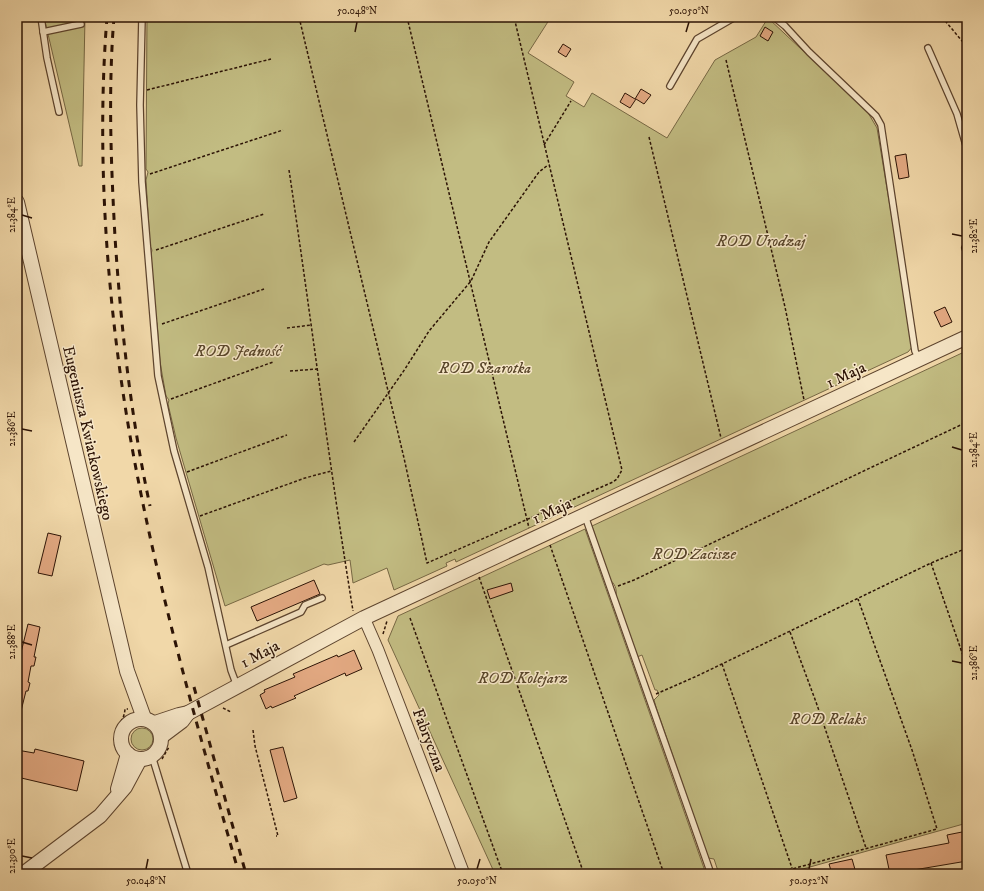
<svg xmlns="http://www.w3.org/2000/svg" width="984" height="891" font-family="'IM FELL DW Pica',serif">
	<rect width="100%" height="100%" fill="#f1d8a9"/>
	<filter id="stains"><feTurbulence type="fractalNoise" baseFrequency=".005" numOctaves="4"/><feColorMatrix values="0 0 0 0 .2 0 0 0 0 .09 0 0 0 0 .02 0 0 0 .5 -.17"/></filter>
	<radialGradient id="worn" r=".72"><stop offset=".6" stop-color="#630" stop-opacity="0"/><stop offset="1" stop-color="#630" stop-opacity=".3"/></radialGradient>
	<!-- green -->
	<g fill="#c2bc82" stroke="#776844">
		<polygon points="44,17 85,17 82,166 79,166"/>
		<polygon points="147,17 551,17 528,53 574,82 566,96 584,107 592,93 667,138 715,60 756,37 768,18 867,111 877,128 913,346 908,352 456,562 455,559 446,563 447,566 394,590 387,568 353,583 350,560 328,565 324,564 225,606 176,438 168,404 169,400 166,396 160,362 157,323 156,321 151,255 152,250 150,246 146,180 148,172 146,169"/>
		<path d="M962,353L967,355V823L785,874H719L714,859L708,858L656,707L654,700L659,695L657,690H655L642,655L637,657L616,597C617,588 615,584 609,579L592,526Z"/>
		<polygon points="585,529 706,874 495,874 388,640 398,616"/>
		<circle cx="142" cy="739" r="11"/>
	</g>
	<!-- building -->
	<g fill="#e4aa83" stroke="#2c1305">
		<polygon points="765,27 773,32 768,41 760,36"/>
		<polygon points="563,44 571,49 566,57 558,52"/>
		<polygon points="641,89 651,95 644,104 636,99 630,108 620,102 625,93 635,99"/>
		<polygon points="906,154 909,177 899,179 895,156"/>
		<polygon points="945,307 952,322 941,327 934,312"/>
		<polygon points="48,533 61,536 52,576 38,573"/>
		<polygon points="314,580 320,594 257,621 251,607"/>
		<polygon points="511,583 513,591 490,599 487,590"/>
		<polygon points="28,624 40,627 34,657 36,657 34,666 31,666 28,682 30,683 28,691 26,691 20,715 17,714 17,669"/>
		<polygon points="354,650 362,669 346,676 345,673 294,696 296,698 272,708 271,706 266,709 260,695 265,692 264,690 295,677 293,674 337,655 338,657"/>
		<polygon points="283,747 297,798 284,802 270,750"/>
		<polygon points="35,749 84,761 77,791 17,777 17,750 34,753"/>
		<polygon points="967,831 967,861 890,874 886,855 949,843 947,835"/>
		<polygon points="852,859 856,873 832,874 829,864"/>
	</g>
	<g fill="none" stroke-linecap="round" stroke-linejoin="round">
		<!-- service casing -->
		<g stroke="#5d442e" stroke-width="8">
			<g id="service">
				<polyline points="41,17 47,58 59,112"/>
				<polyline points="142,17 140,105 142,182 158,376 174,451 208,567 231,670 237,686"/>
				<polyline points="774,17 785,26 809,52 876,116 881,125 915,351 919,359"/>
				<polyline points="43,32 81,24"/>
				<polyline points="928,48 957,114 967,149"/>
				<polyline points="670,86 697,39 735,17"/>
				<polyline points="965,248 967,253"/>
				<polyline points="585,516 711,874"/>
				<polyline points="226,645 301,612 305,605 322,598"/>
				<polyline points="152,756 188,874"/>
			</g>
		</g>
		<!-- minor casing -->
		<g stroke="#5d442e" stroke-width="13">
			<polyline id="minor" points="364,618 378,650 464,874"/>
		</g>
		<!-- tertiary casing -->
		<g stroke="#5d442e" stroke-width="16">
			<g id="tertiary">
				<polyline points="17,202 127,671 144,718"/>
				<circle cx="141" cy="739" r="20"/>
				<polyline points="155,723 179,715 188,713 364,618 967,337"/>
				<polyline points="162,736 182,721 188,713"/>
				<polyline points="118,789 128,754"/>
				<polyline points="23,874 100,816 125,787 140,759"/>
			</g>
		</g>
		<!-- path -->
		<g stroke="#2c1305" stroke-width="1.5" stroke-dasharray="3 2" stroke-linecap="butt">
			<polyline points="299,17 404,458 427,563 613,482 617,479 622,470 514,17"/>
			<polyline points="407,17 529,528"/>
			<polyline points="942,17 967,47"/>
			<polyline points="726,60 785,307 804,400"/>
			<polyline points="147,90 271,59"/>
			<polyline points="649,137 721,438"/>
			<polyline points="544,145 571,101"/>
			<path d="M289,170C311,317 329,464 353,611"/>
			<polyline points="150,174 283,130"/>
			<polyline points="17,184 18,190"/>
			<polyline points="156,250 264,214"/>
			<polyline points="162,324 264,289"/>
			<polyline points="287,328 311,325"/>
			<polyline points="290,371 318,369"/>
			<polyline points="171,399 273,362"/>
			<polyline points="354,442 405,369 429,331 471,281 489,242 539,172 548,165"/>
			<polyline points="187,472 287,435"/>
			<polyline points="200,516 305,478 331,471"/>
			<polyline points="550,545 664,874"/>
			<polyline points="931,563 967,667"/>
			<polyline points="479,577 584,874"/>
			<polyline points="618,586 634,580 967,422"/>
			<polyline points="410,618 503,874"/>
			<polyline points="790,632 816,702 866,848"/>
			<polyline points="383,634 387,621"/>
			<polyline points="722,664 792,868"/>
			<polyline points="656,694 697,676 931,563 967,548"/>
			<polyline points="223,708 231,712"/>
			<polyline points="253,730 255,746 278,836 276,836"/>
			<path d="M117,750C109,731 124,725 125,709H128"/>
			<polyline points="162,759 169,747"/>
			<polyline points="774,874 937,829 912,750 858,599"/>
		</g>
		<!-- service -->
		<use href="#service" stroke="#f6e6c7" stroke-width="5.5"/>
		<!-- minor -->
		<use href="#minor" stroke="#f6e6c7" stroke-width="11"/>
		<!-- tertiary -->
		<use href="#tertiary" stroke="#f6e6c7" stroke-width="14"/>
		<!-- rail -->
		<g stroke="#2c1305" stroke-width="3" stroke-dasharray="7 7" stroke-linecap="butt">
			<path d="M107,17C95,167 109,332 138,479C164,612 202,743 239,874"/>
			<path d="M114,17C108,90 111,164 115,237C121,328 131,418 150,506"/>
			<polyline points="194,687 246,874"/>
		</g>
	</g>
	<!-- ticks -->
	<path fill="none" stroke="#2c1305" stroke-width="1.5" d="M355,32L357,22M686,32L689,22M22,215L32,218M952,234L962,236M22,429L32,431M952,447L962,450M22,642L32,645M952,661L962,663M22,856L32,858M146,869L148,859M477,869L480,859M809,869L811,859"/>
	<g text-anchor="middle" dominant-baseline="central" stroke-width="3" stroke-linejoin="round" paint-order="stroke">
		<!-- park labels -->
		<g font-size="16" font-style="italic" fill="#59462a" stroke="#f6e6c7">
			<text x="761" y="241">ROD Urodzaj</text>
			<text x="238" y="351">ROD Jedność</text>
			<text x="485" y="368">ROD Szarotka</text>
			<text x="694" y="554">ROD Zacisze</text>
			<text x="523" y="678">ROD Kolejarz</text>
			<text x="828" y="719">ROD Relaks</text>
		</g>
		<!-- street labels -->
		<g font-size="16" fill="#2c1305" stroke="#f6e6c7">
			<text transform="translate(846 375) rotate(-25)">1 Maja</text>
			<text transform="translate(88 433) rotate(77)">Eugeniusza Kwiatkowskiego</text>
			<text transform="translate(552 511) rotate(-25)">1 Maja</text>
			<text transform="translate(260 654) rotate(-28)">1 Maja</text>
			<text transform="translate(429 740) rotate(69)">Fabryczna</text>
		</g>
	</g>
	<!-- margin -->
	<rect width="984" height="891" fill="none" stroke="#f1d8a9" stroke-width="44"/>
	<rect x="22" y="22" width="940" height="847" fill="none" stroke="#2c1305" stroke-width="1.5"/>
	<g font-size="10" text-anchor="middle" fill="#2c1305">
		<text x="357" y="14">50.048°N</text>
		<text x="689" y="14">50.050°N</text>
		<text transform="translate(11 215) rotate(-90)" y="4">21.384°E</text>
		<text transform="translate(973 236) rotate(-90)" y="4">21.382°E</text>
		<text transform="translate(11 429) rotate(-90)" y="4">21.386°E</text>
		<text transform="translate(973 450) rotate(-90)" y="4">21.384°E</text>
		<text transform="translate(11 642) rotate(-90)" y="4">21.388°E</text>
		<text transform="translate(973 663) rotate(-90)" y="4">21.386°E</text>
		<text transform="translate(11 856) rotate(-90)" y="4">21.390°E</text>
		<text x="146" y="884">50.048°N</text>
		<text x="477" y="884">50.050°N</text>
		<text x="809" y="884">50.052°N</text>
	</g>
	<rect width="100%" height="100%" filter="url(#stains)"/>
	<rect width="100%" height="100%" fill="url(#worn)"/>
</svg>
